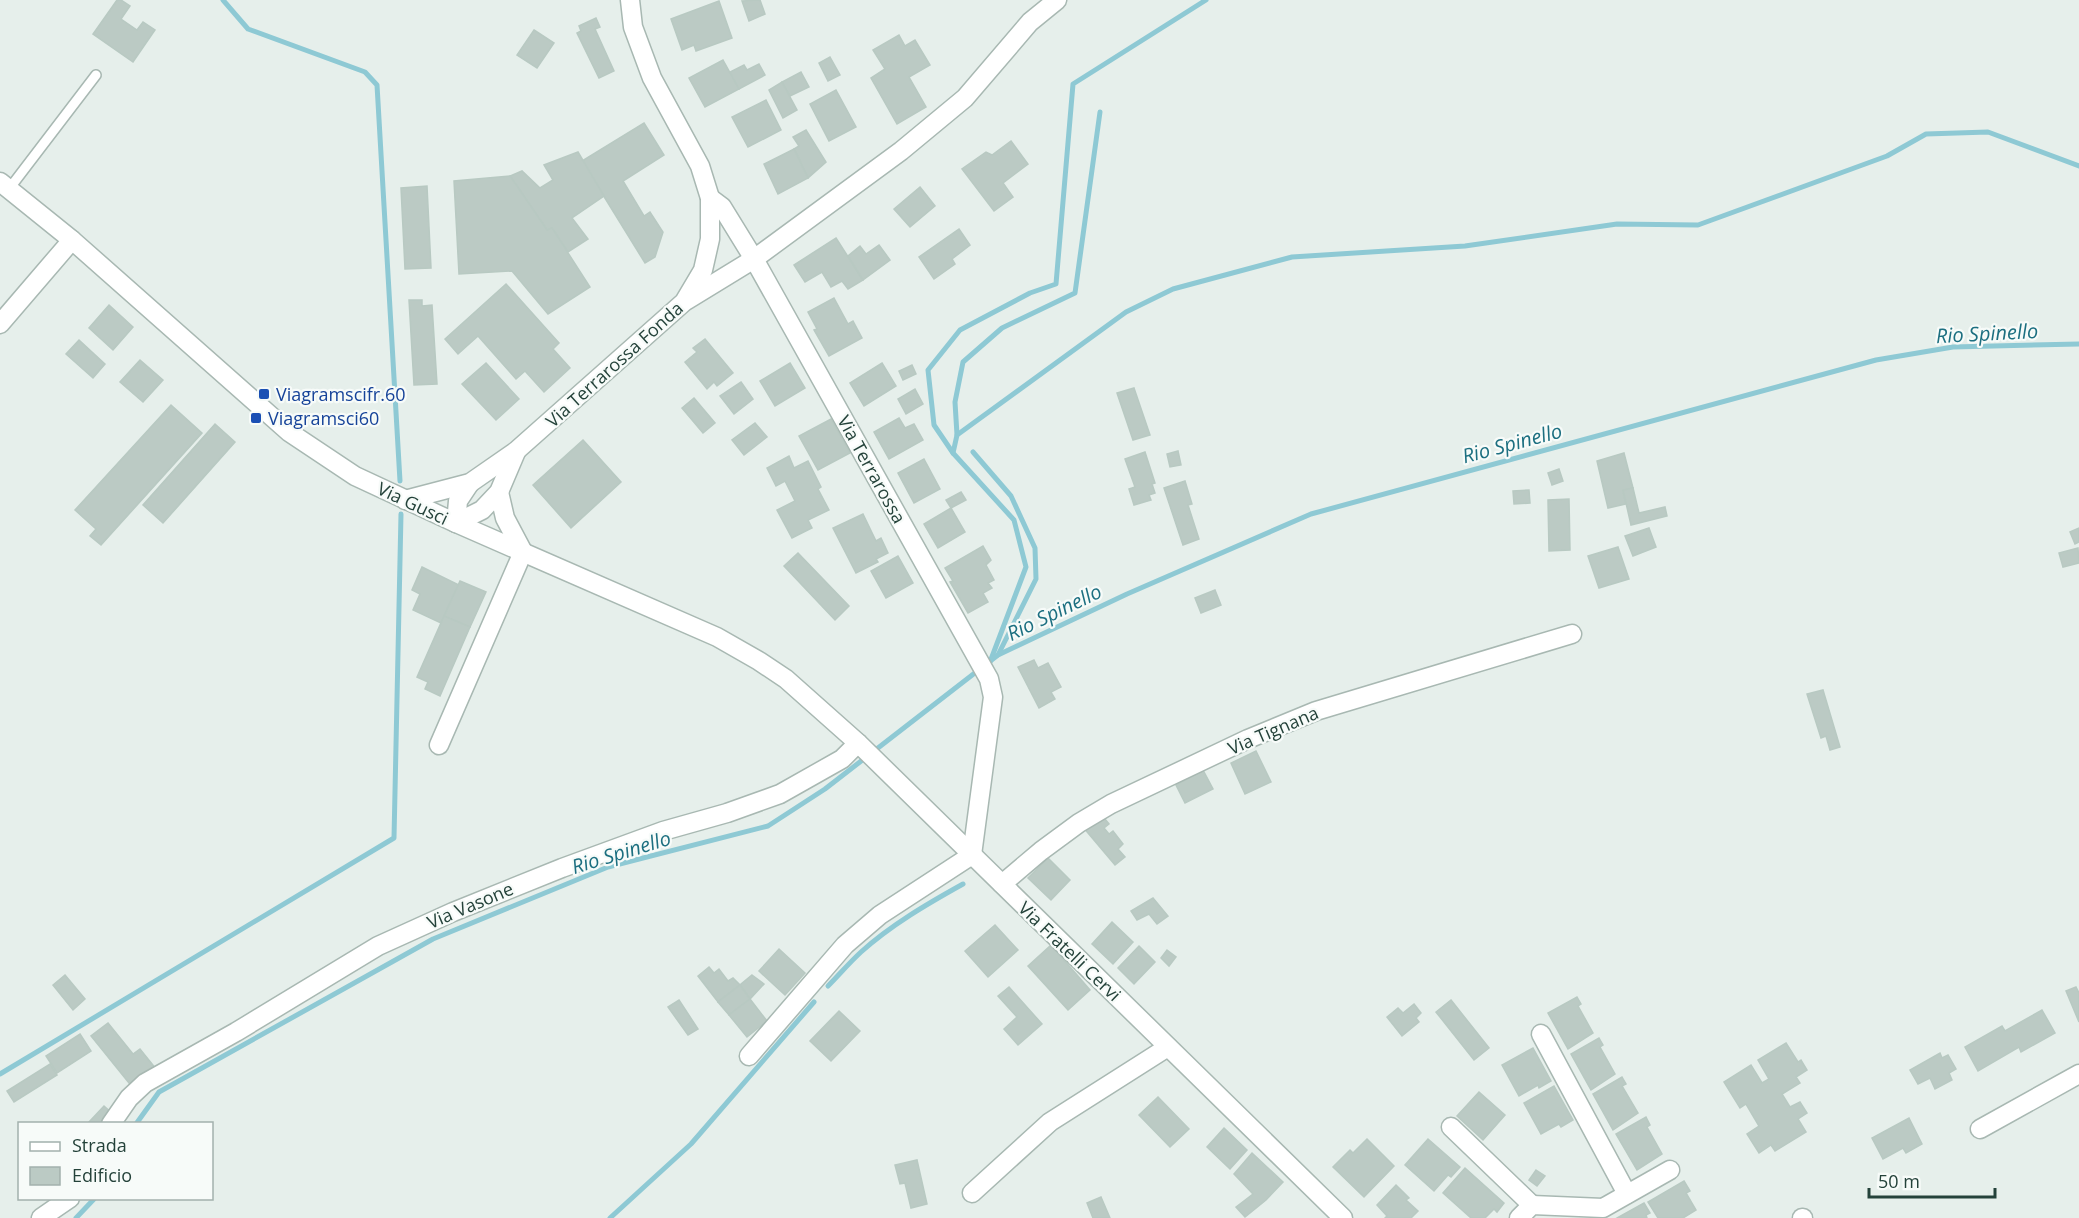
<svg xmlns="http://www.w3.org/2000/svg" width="2079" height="1218" font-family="'Open Sans',sans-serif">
	<rect width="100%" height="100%" fill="#e6efeb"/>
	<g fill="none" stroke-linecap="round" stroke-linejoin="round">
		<!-- stream -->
		<g stroke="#8ec9d4" stroke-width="5">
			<polyline points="223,0 248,29 365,72 377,85 400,481"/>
			<polyline points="957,435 955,402 963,362 1002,328 1075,293 1100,112"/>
			<polyline points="973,452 1011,496 1035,548 1036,579 998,655"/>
			<polyline points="953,453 934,425 928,370 960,330 1030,293 1056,284 1073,84 1206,0"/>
			<polyline points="990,662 1026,567 1014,520 953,453 957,435 1126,312 1173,289 1292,257 1465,246 1617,224 1698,225 1887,156 1926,134 1988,132 2079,166"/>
			<path d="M828,986C839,975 849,963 861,952C891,925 927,904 963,884"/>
			<polyline points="0,1074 394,838 401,514"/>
			<polyline points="136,1124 159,1092 433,939 608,867 768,826 825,789 998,655 1127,594 1311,514 1876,360 1953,347 2079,344"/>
			<polyline points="76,1218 95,1198"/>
			<polyline points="610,1218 691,1144 814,1002"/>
		</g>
	</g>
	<!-- building -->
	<g fill="#bbcac4" stroke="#b8c9c2" stroke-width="1.5">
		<polygon points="117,0 121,0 130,6 121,19 137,30 143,22 155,30 133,62 93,34"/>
		<polygon points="760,0 765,14 749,21 742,1"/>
		<polygon points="719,1 732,38 696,51 694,45 682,50 671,19"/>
		<polygon points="596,18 600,27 595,29 614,71 599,78 577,33 581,31 579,26"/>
		<polygon points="534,30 554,43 537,68 517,55"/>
		<polygon points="899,35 905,46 915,40 930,65 909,77 926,107 897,124 871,78 885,69 873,50"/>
		<polygon points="830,57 840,75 828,81 819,63"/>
		<polygon points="723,60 739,89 705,107 689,78"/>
		<polygon points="759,64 765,75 739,89 730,72 744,65 747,70"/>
		<polygon points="801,72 809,87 790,96 782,82"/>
		<polygon points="782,82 797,110 783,118 769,90"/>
		<polygon points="836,90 856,127 829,141 810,104"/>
		<polygon points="766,100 781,130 748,147 732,117"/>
		<polygon points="644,123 664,155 623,181 644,216 650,212 663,232 655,257 645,263 582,161"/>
		<polygon points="806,130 826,162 808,178 794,149 799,146 793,137"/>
		<polygon points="1011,141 1028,164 1003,183 1013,197 994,211 962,169 986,152 992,155"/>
		<polygon points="794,149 808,178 778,194 764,164"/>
		<polygon points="578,152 604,196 572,218 588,239 568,252 552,228 547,230 510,176 522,171 540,188 553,180 544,165"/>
		<polygon points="510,176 547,230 552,228 590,287 548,314 512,271 459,274 454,181"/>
		<polygon points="427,186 431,268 405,269 401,188"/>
		<polygon points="920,187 935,206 910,227 894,209"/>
		<polygon points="959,229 970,245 952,259 955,264 934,279 919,257"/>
		<polygon points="836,238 863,280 848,289 842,281 831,287 822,272 805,282 794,265"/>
		<polygon points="879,245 890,260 863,280 848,256 860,246 866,254"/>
		<polygon points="506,284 559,343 553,349 570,368 544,392 525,371 516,379 478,336 458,354 445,339"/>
		<polygon points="834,298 848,324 853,321 862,338 829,356 814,330 817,329 808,312"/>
		<polygon points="409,300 422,300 422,306 432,305 437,384 414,385"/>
		<polygon points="109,305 133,327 113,350 89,328"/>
		<polygon points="705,339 733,373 717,386 714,382 707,389 685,362 697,352 693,348"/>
		<polygon points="79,340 105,364 93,378 66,354"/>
		<polygon points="140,360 163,380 143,402 120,382"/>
		<polygon points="486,363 519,399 496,420 462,384"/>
		<polygon points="790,363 805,388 775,406 760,381"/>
		<polygon points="882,363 896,386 864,406 850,383"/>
		<polygon points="912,365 916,374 903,380 899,371"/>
		<polygon points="741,382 753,399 734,414 720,396"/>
		<polygon points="1134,388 1150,435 1133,440 1117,393"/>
		<polygon points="915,389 923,404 906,414 898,399"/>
		<polygon points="694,398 715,423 703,433 682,408"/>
		<polygon points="171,405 202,433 101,545 90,536 96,529 75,510"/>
		<polygon points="899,418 905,428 914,424 923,440 889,459 874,432"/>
		<polygon points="831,419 850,453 818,470 799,436"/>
		<polygon points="755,423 767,437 744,455 732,440"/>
		<polygon points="215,424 235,442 163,523 143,505"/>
		<polygon points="583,440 621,482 571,528 533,485"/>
		<polygon points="1178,451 1181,465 1170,467 1167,454"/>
		<polygon points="1145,452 1155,483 1152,484 1155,493 1149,495 1151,500 1134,505 1129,489 1135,487 1125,459"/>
		<polygon points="1624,453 1633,488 1623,490 1626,504 1608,508 1597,461"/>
		<polygon points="789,456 794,468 808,461 821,487 818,489 829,510 808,520 812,528 792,538 777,510 795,501 785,481 776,486 767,468"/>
		<polygon points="924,459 940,489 914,503 898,473"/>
		<polygon points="1559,469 1563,481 1552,485 1548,473"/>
		<polygon points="1185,481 1192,504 1188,505 1199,539 1183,545 1164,488"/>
		<polygon points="1633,488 1639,513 1665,507 1667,516 1631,525 1623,490"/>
		<polygon points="1529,490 1530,503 1514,504 1513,491"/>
		<polygon points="961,492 966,500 951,508 946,500"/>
		<polygon points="1569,499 1570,550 1549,551 1548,500"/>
		<polygon points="951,508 965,532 938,548 924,524"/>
		<polygon points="863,514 876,541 881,538 888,553 876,559 878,562 856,573 833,528"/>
		<polygon points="1649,528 1656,547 1633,556 1625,536"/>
		<polygon points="2079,528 2079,542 2075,544 2070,532"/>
		<polygon points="983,546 991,560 986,565 994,580 988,583 992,588 983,593 988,602 968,613 950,582 953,581 945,568"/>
		<polygon points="1618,547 1629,579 1599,588 1588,556"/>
		<polygon points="2078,548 2079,563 2063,567 2059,553"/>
		<polygon points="798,553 849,606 835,620 784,566"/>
		<polygon points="898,556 913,583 886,598 871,571"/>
		<polygon points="422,567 459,585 441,623 413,610 420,594 412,590"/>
		<polygon points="460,581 486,592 470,627 444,616"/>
		<polygon points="1215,590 1221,605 1201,613 1195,598"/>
		<polygon points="444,616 470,627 440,696 425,689 428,682 417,677"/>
		<polygon points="1034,660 1038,668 1048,663 1061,687 1051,692 1055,699 1039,708 1018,667"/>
		<polygon points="1823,690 1840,747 1830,750 1826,736 1821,738 1807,694"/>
		<polygon points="1256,751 1271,782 1245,794 1231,763"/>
		<polygon points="1203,770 1213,789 1185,803 1176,785"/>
		<polygon points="1100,813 1109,824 1104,828 1109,834 1113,831 1123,844 1118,849 1125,857 1115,865 1083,827"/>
		<polygon points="1048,858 1070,880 1051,900 1028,878"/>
		<polygon points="1153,898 1168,916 1157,924 1149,914 1137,920 1131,911"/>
		<polygon points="1112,922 1133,942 1113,964 1092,944"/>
		<polygon points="995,925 1018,950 988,977 965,951"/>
		<polygon points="1051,945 1090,990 1068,1010 1028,966"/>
		<polygon points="1139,946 1155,962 1134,984 1118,968"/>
		<polygon points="779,949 805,973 785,995 759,971"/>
		<polygon points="1167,950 1176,957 1169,966 1161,958"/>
		<polygon points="709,967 714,973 719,969 728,981 733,978 740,985 718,1002 698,976"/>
		<polygon points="65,975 85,999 73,1010 53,985"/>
		<polygon points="752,975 764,984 750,999 740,985"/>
		<polygon points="740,985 750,999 729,1015 718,1002"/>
		<polygon points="1009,987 1042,1024 1018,1045 1004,1029 1017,1017 998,996"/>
		<polygon points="2076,987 2079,993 2079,1022 2066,991"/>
		<polygon points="1577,997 1581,1004 1578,1006 1593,1033 1568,1049 1548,1013"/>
		<polygon points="750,999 767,1021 747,1037 729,1015"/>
		<polygon points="679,1000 698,1029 688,1035 668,1007"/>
		<polygon points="1451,1000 1489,1048 1474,1060 1436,1012"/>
		<polygon points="1414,1004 1421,1013 1416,1018 1419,1022 1402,1036 1387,1017 1398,1008 1403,1013"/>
		<polygon points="2042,1010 2055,1033 2021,1052 2019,1047 1978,1071 1965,1047 2002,1026 2005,1031"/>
		<polygon points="839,1011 860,1031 831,1061 810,1041"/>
		<polygon points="108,1023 133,1054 140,1049 156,1069 133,1088 91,1036"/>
		<polygon points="80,1034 91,1051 57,1073 46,1056"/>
		<polygon points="1599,1038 1603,1045 1600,1047 1615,1074 1591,1090 1571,1054"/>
		<polygon points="1786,1043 1798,1062 1801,1060 1807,1070 1796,1077 1800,1083 1782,1094 1790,1107 1800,1102 1807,1113 1798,1119 1806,1132 1775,1151 1771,1145 1759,1153 1747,1134 1759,1126 1746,1104 1740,1108 1724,1082 1751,1065 1762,1083 1769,1079 1758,1060"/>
		<polygon points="1533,1048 1551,1081 1539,1088 1538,1085 1519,1096 1502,1065"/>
		<polygon points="1940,1053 1942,1058 1948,1055 1956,1069 1949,1073 1952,1080 1935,1089 1930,1078 1918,1084 1910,1070"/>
		<polygon points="50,1064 57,1075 14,1102 7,1091"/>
		<polygon points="1622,1077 1626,1084 1622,1086 1638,1113 1613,1130 1593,1094"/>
		<polygon points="1554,1086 1573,1120 1561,1127 1559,1124 1541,1134 1524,1103"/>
		<polygon points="1479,1092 1505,1115 1483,1140 1457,1116"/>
		<polygon points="1158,1097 1189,1129 1170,1147 1139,1115"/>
		<polygon points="104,1106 113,1114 105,1124 91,1124 89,1122"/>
		<polygon points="1646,1117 1650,1125 1647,1127 1662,1154 1637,1170 1616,1134"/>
		<polygon points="1909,1118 1922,1144 1906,1153 1903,1148 1883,1159 1872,1138"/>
		<polygon points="1224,1128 1247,1150 1230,1169 1207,1147"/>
		<polygon points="1367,1139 1394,1166 1364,1197 1333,1167 1350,1150 1353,1153"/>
		<polygon points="1428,1139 1460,1167 1451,1177 1448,1175 1434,1191 1405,1165"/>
		<polygon points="1252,1153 1283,1182 1266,1200 1245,1217 1236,1207 1253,1194 1234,1174"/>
		<polygon points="917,1160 927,1204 911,1208 905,1183 900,1184 895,1165"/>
		<polygon points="1465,1168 1504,1203 1497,1212 1494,1209 1485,1218 1471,1218 1443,1193"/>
		<polygon points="1536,1170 1545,1176 1537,1186 1529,1180"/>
		<polygon points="1684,1181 1690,1191 1686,1193 1696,1210 1683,1218 1658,1218 1648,1202"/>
		<polygon points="1396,1185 1409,1198 1406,1200 1418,1211 1411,1218 1385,1218 1387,1216 1377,1205"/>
		<polygon points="1101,1197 1110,1218 1093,1218 1087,1203"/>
		<polygon points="1644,1203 1650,1213 1646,1215 1647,1218 1617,1218"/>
	</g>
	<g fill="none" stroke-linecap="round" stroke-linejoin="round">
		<!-- service casing -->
		<g stroke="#a8b8b2" stroke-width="12">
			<polyline id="service" points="9,189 96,75"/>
		</g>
		<!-- minor casing -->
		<g stroke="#a8b8b2" stroke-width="21">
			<g id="minor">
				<polyline points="710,198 722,207 754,259 989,679 993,697 972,855 880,915 845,945 749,1056"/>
				<polyline points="687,300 754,259 901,151 965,98 1030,22 1057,0"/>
				<polyline points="0,324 72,240"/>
				<polyline points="405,500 470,483 516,451 684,302 703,270 710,239 710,198 700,166 652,78 633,27 630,0"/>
				<polyline points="456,523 482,510 499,492 516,452"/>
				<polyline points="456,523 458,501 470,483"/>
				<polyline points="439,745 523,552 505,518 499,492"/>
				<polyline points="1002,884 1041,851 1079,823 1111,804 1248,739 1316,711 1572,634"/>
				<polyline points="1541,1034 1627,1194"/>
				<polyline points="111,1124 129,1098 145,1083 236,1032 378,946 453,912 562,868 663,831 727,813 780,794 842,759 858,743"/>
				<polyline points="1451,1127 1532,1205"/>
				<polyline points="1980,1129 2079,1074"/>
				<polyline points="972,1193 1050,1122 1168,1047"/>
				<polyline points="41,1218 70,1198"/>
				<polyline points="1519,1218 1532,1205 1603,1208 1670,1170"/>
				<polyline points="1802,1218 1803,1218"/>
			</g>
		</g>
		<!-- tertiary casing -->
		<g stroke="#a8b8b2" stroke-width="21">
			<polyline id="tertiary" points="0,182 72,240 289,432 355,476 456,523 717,637 759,661 786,679 858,743 1343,1218"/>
		</g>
		<!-- service -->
		<use href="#service" stroke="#fff" stroke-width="9"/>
		<!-- minor -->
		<use href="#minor" stroke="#fff" stroke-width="18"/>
		<!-- tertiary -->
		<use href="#tertiary" stroke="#fff" stroke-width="18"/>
	</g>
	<!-- markers -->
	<g fill="#1a4fb4" stroke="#f7fbf9" stroke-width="2">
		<rect x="258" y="388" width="12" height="12" rx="3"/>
		<rect x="250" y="412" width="12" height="12" rx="3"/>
	</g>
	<g text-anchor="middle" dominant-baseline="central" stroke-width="4.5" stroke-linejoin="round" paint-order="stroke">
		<!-- street labels -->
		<g font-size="18" fill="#24423a" stroke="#f7fbf9">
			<text transform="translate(614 364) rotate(-42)">Via Terrarossa Fonda</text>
			<text transform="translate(872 469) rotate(61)">Via Terrarossa</text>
			<text transform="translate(413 503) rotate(25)">Via Gusci</text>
			<text transform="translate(1273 730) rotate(-23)">Via Tignana</text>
			<text transform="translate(470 905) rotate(-23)">Via Vasone</text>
			<text transform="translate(1070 951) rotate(44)">Via Fratelli Cervi</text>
		</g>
		<!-- transit labels -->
		<g font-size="18" fill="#164399" stroke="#f7fbf9" text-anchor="start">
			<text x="276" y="394">Viagramscifr.60</text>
			<text x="268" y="418">Viagramsci60</text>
		</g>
		<!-- water labels -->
		<g font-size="20" font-style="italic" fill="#1c6f80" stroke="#f7fbf9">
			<text transform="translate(1987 333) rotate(-3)">Rio Spinello</text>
			<text transform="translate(1512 443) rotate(-15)">Rio Spinello</text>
			<text transform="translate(1054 612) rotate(-26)">Rio Spinello</text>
			<text transform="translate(621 852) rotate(-17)">Rio Spinello</text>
		</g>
	</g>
	<!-- legend -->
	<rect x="18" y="1122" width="195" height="78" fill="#f7fbf9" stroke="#a3b1ad" stroke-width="1.5"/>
	<rect x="30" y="1142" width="30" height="9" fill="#ffffff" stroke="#a3b1ad" stroke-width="1.5"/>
	<text x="72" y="1152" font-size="18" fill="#24423a">Strada</text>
	<rect x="30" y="1167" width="30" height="18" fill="#bbcac4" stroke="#a3b1ad" stroke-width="1.5"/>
	<text x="72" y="1182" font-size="18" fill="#24423a">Edificio</text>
	<!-- scale -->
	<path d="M1869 1188v9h126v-9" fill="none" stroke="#24423a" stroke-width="3"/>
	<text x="1878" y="1188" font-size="18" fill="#24423a" stroke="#f7fbf9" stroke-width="4.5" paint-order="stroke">50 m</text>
</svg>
